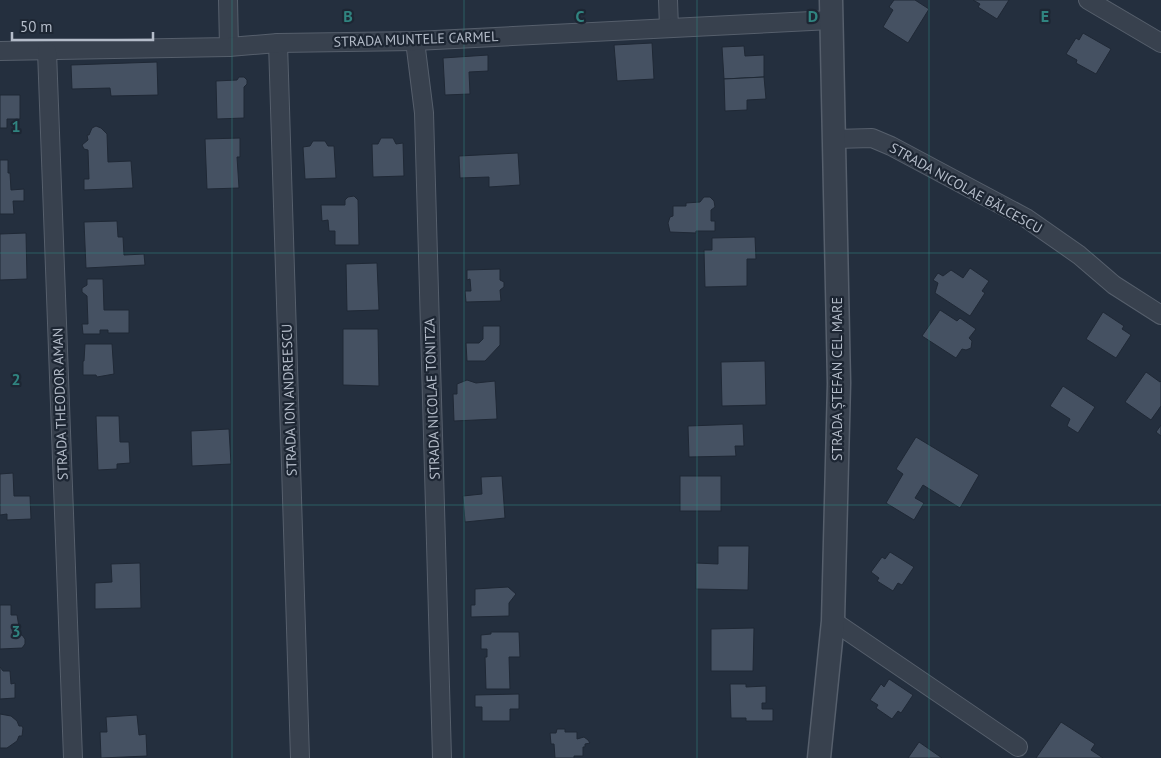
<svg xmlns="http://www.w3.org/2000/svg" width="1161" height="758" font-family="'PT Sans',sans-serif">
	<rect width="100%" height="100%" fill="#242f3e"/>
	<!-- building -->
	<g fill="#455162" stroke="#1f2835">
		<polygon points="894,0 915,0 929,9 908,43 883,27 893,10 889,7"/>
		<polygon points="973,0 1009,0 997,19 978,7 980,4"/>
		<polygon points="1083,33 1111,49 1096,74 1076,63 1077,60 1066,54 1076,38 1079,40"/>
		<polygon points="652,43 654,79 617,81 614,45"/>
		<polygon points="744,46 745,56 764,55 764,77 724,79 722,47"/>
		<polygon points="488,55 488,71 469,72 470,94 445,95 443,58"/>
		<polygon points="157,62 158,95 111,96 110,88 72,89 71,65"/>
		<polygon points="239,77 244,77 247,80 247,84 244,87 244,118 217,119 216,81 237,80"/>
		<polygon points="764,77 766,99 747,100 747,110 725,111 724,79"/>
		<polygon points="0,95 20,95 20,119 7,119 7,128 0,128"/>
		<polygon points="96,126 101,128 107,134 108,162 131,161 133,188 84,190 84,179 89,179 88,150 84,149 82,145 88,140 87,135 89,135 92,128"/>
		<polygon points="240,138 240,157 237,157 239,188 207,189 205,139"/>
		<polygon points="381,138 393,138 396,144 403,143 404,176 373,177 372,144 378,144"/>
		<polygon points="313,141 325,141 328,146 334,146 336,178 305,179 303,147 310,146"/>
		<polygon points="518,153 520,185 489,187 489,177 460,178 459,156"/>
		<polygon points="0,160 8,160 8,173 10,173 11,190 24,189 24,201 13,201 14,214 0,214"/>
		<polygon points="354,196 358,200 359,245 335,245 335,231 329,231 328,220 322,221 321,205 345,205 345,200 348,197"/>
		<polygon points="704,197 710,197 714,201 715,207 711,210 711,221 715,221 715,231 696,231 696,233 670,232 668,223 670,217 673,216 673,206 686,206 686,203 700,202"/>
		<polygon points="117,221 118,237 123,237 124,255 144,254 145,265 86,268 84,222"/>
		<polygon points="26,233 27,279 0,280 0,234"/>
		<polygon points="755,237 756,259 747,259 747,286 705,287 704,250 712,250 712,238"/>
		<polygon points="377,263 379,310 347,311 346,264"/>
		<polygon points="970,268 989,281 982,291 985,293 970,316 935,293 938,283 933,280 938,273 943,276 951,270 963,278"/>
		<polygon points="500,269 500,280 504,282 504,287 500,290 501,301 466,302 465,291 471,291 470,279 467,280 467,270"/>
		<polygon points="87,279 103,279 104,310 129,310 129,333 108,333 108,330 100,330 100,334 83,334 82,324 88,324 87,296 82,292 82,288 87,285"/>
		<polygon points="940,310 957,321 960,318 976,329 969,338 972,341 971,348 966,350 962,349 956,358 922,336"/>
		<polygon points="1103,312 1124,326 1122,329 1131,335 1116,358 1086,339"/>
		<polygon points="483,326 500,326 500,345 485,361 467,361 466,343 479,343 483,339"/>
		<polygon points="343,329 378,329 379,386 343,385"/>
		<polygon points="85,344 112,344 114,374 97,377 96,375 83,375 83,361 84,361"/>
		<polygon points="765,361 766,405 722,406 721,362"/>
		<polygon points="1146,372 1160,382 1161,381 1161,406 1151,420 1125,402"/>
		<polygon points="467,380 476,383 495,381 497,419 454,421 453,394 457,394 457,384"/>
		<polygon points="1063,386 1095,407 1078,433 1067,426 1070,419 1050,406"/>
		<polygon points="96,416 119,416 120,442 129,442 130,463 117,464 117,469 98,470"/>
		<polygon points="743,424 744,446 735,446 736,456 689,457 688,426"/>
		<polygon points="1161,425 1161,436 1156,432"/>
		<polygon points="229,429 231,464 192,466 191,431"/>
		<polygon points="916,437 979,475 960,508 923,485 915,498 924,503 914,520 886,503 903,474 896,469"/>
		<polygon points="13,473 14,496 30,496 31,519 7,520 7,514 0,515 0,474"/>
		<polygon points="502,476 505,518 465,522 463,496 482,494 481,477"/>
		<rect x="680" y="476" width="41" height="35"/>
		<polygon points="718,546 749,546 748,590 696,589 696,563 718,564"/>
		<polygon points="890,552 914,567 902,585 898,583 893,591 877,581 879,578 871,572 882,557 885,559"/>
		<polygon points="140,563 141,608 95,609 95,583 112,582 111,564"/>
		<polygon points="508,587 516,594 509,603 509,616 471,617 471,605 475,605 475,589"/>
		<polygon points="0,605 11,605 11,615 17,615 19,627 17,627 17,635 22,635 25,639 25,644 22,648 0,649"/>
		<polygon points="754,628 753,671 711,671 711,629"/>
		<polygon points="491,632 519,632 520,657 509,657 510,689 486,689 485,657 487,657 487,649 481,649 481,635 491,634"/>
		<polygon points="0,667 3,671 10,671 11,684 15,683 15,698 0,699"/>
		<polygon points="889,679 913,695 901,713 898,711 892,719 876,708 878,705 870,700 881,684 884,687"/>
		<polygon points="730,684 746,684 746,687 766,686 766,703 762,703 762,709 773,709 773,721 746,721 746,718 731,718"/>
		<polygon points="519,694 519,709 510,709 510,721 482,721 482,707 475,707 475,695"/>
		<polygon points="0,714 11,716 17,721 19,726 22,726 23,728 22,736 19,736 17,741 7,748 0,748"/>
		<polygon points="137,715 139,735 146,734 147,756 101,758 100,732 107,732 106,717"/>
		<polygon points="1061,722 1095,744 1091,750 1103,758 1036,758"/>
		<polygon points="557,729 565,729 565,732 577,732 577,739 584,737 588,740 590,743 585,744 585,747 583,747 583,756 574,756 574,758 555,758 554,744 551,744 550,733 556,733"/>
		<polygon points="919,742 942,758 908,758"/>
	</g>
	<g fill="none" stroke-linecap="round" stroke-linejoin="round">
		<!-- minor casing -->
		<g stroke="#565f6c" stroke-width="20">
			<g id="minor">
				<polyline points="228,0 229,47"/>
				<polyline points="668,0 669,28"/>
				<polyline points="1088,0 1161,43"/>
				<polyline points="415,41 424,113 442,758"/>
				<polyline points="278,43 300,758"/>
				<polyline points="0,51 229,47 278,43 415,41 831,20"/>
				<polyline points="47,51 73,758"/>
				<polyline points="835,139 872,138 891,146 1026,218 1079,255 1114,285 1161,315"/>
				<polyline points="833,621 1018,747"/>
			</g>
		</g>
		<!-- tertiary casing -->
		<g stroke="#565f6c" stroke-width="25">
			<polyline id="tertiary" points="819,758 833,621 839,383 831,0"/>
		</g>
		<!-- minor -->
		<use href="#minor" stroke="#38414e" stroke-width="18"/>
		<!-- tertiary -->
		<use href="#tertiary" stroke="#38414e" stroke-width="22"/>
	</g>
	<!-- grid -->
	<path fill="none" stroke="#308480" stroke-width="1" stroke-opacity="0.55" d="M232,0V758M464,0V758M697,0V758M929,0V758M0,253H1161M0,505H1161"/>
	<g text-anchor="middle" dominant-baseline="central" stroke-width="4.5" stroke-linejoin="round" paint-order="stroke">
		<!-- street labels -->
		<g font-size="14" fill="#b4bcc9" stroke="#1d2633">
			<text transform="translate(416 39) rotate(-2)">STRADA MUNTELE CARMEL</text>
			<text transform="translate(966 188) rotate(29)">STRADA NICOLAE BĂLCESCU</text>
			<text transform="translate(837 379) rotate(-90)">STRADA ȘTEFAN CEL MARE</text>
			<text transform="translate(432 399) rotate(-92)">STRADA NICOLAE TONITZA</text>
			<text transform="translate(289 400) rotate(-92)">STRADA ION ANDREESCU</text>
			<text transform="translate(60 404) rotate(-92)">STRADA THEODOR AMAN</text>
		</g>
	</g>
	<g font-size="16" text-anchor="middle" font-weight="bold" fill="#308480" stroke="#1d2633" stroke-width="4.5" stroke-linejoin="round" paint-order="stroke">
		<text x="348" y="22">B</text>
		<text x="580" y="22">C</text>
		<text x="813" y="22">D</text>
		<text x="1045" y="22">E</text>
		<text x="16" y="132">1</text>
		<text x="16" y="385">2</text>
		<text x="16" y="637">3</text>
	</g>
	<!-- scale -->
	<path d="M12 32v8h141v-8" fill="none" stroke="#b4bcc9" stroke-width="2.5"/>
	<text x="20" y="32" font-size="15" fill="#b4bcc9" stroke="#1d2633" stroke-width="4" paint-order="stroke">50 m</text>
</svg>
